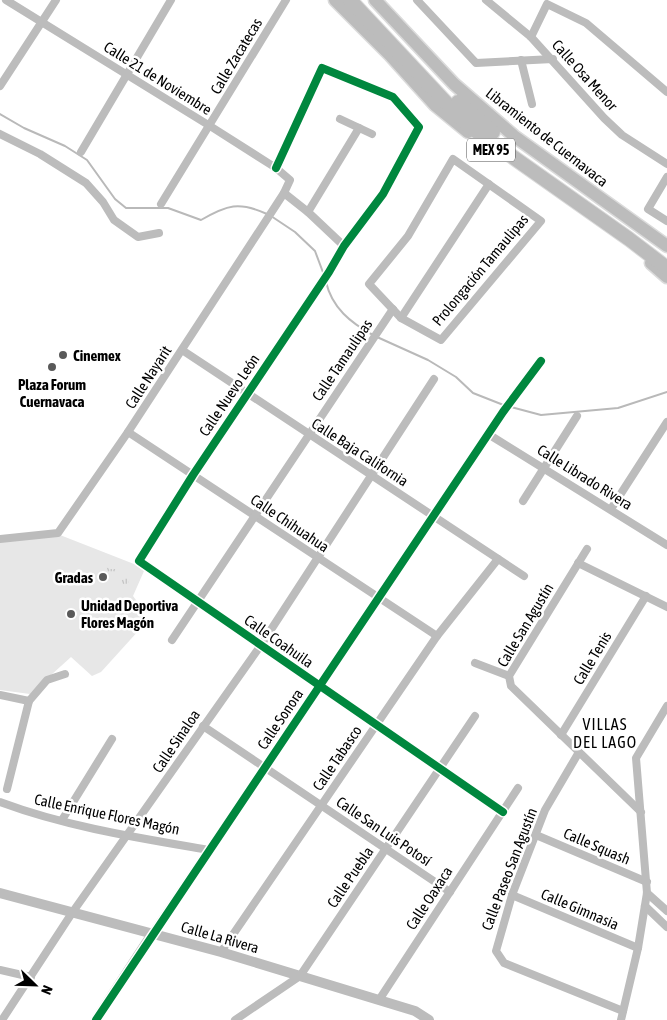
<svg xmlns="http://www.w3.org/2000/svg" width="667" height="1020" font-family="'Asap Condensed',sans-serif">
	<defs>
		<pattern id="park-tufts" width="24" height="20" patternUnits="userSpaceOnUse" patternTransform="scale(1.25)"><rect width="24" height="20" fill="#e7e7e7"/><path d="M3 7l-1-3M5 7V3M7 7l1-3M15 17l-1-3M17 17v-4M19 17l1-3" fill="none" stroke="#c4c4c4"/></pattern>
	</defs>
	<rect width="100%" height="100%" fill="#fff"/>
	<!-- grass -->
	<polygon fill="#e7e7e7" points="60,535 134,564 144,571 133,596 144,611 141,617 143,623 140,629 101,672 92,676 71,657 30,694 0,690 0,541"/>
	<!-- park -->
	<polygon fill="url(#park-tufts)" points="70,550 110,569 133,569 124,595 111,586 113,584 95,567 92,569"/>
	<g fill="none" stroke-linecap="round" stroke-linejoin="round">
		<!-- stream -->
		<g stroke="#b9b9b9" stroke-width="2">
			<path d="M0,114L24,128L65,146L87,160L115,199L126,208H168L201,220C227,205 239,201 267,214"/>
			<polyline points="271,216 295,232 315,251 324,275"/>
			<path d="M326,282C332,308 351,323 373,335"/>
			<polyline points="377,337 428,360 456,377 473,393 506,406"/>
			<polyline points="511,407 541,415 618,408 667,392"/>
		</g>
		<!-- primary casing -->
		<g stroke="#dbdbdb" stroke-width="15">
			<g id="primary">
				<polyline points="335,0 390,55 435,105 468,132"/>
				<polyline points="375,0 454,84 514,136 667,246"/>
				<polyline points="651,263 667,277"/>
			</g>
		</g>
		<!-- trunk casing -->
		<g stroke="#dbdbdb" stroke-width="16">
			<g id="trunk">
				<polyline points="350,0 466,124 629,239 667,268"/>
				<polyline points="458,102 493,132"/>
			</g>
		</g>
		<!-- minor -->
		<g stroke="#bcbcbc" stroke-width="8">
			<polyline points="417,0 476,63 553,59"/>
			<polyline points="486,0 531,37 604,118 622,135 667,164"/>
			<polyline points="531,37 547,4 586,23 667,92"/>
			<polyline points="521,60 532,104"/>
			<polyline points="0,86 56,0"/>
			<polyline points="340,119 372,134"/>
			<polyline points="0,134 40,154 86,183 103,202 114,220 138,237 159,233"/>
			<polyline points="81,152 171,0"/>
			<polygon points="453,159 541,221 441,340 401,318 369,284 408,236"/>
			<polyline points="276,168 322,68 393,97 419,127 383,194 344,246 329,272 193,475 139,561 503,812"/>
			<polyline points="667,177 648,209 667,221"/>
			<polyline points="284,193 308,212 344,246"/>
			<polyline points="161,204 286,0"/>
			<polyline points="308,212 359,128"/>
			<polyline points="401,318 489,184"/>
			<polyline points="182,350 524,576"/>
			<polyline points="128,432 437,636"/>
			<polyline points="488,434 667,545"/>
			<polyline points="523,501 577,416"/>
			<polyline points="611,509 667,422"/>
			<polyline points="0,539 58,533 128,432 284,193 290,180 276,168 210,126 6,0"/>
			<polyline points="587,549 509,676 511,686 641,812"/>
			<polyline points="578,563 667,607"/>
			<polyline points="172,640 393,309"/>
			<polyline points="475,663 509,676"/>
			<polyline points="0,695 29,701"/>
			<polyline points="203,726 450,892"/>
			<polyline points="561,735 646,596"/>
			<polyline points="579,752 545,810 512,895 496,951 504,963 623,1011"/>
			<polyline points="7,789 29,701 47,680 65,674"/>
			<path d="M0,802C67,827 139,838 209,850"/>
			<polyline points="62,820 112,739"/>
			<polyline points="536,835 647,882"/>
			<polyline points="647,893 667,911"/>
			<polyline points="512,895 638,948"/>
			<polyline points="645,906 667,927"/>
			<polyline points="152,934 511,401 541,361"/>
			<polyline points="221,952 437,636 498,559"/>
			<polyline points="0,970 31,977"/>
			<polyline points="379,1000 518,788"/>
			<polyline points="2,1020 72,913 261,645 434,379"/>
			<polyline points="235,1020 300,976 475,716"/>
			<polyline points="621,1020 638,948 647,893 636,758 667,706"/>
		</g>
		<!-- tertiary -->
		<g stroke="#bcbcbc" stroke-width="10">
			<polyline points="0,893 221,952 415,1011 429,1020"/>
			<polyline points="96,1020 152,934"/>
		</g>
		<!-- primary -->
		<use href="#primary" stroke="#bcbcbc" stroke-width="12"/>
		<!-- trunk -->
		<use href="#trunk" stroke="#bcbcbc" stroke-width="14"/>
		<!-- cycleway casing -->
		<g stroke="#fff" stroke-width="11">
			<g id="cycleway">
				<polyline points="276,168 322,68 393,97 419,127 383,194 344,246 329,272 193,475 139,561 503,812"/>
				<polyline points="96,1020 503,412 541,361"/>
			</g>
		</g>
		<!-- cycleway -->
		<use href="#cycleway" stroke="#00873e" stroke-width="8"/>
	</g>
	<!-- markers -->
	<g fill="#595959" stroke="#fff" stroke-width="2">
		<circle cx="63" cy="355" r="5"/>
		<circle cx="52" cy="367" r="5"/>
		<circle cx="103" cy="577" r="5"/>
		<circle cx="71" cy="614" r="5"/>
	</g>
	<g text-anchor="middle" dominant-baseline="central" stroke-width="5" stroke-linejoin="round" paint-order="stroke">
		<!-- shield labels -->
		<rect fill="#fff" stroke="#4c4c4c" stroke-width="1" x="467" y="138.5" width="48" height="23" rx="4"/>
		<g font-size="14" font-weight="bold" fill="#000">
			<text x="491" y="150">MEX 95</text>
		</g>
		<!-- street labels -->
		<g font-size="15" fill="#000" stroke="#fff">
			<text transform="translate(236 56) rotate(-59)">Calle Zacatecas</text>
			<text transform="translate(585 75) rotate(48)">Calle Osa Menor</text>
			<text transform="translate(158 78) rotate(32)">Calle 21 de Noviembre</text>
			<text transform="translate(547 137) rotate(38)">Libramiento de Cuernavaca</text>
			<text transform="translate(480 270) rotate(-50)">Prolongación Tamaulipas</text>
			<text transform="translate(342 360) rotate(-56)">Calle Tamaulipas</text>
			<text transform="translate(148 377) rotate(-57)">Calle Nayarit</text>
			<text transform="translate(229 395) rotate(-56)">Calle Nuevo León</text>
			<text transform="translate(360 452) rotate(33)">Calle Baja California</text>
			<text transform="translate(585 477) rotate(32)">Calle Librado Rivera</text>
			<text transform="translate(290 523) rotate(34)">Calle Chihuahua</text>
			<text transform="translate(525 625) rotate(-59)">Calle San Agustín</text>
			<text transform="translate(279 641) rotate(35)">Calle Coahuila</text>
			<text transform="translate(592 658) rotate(-59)">Calle Tenis</text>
			<text transform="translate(280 719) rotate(-56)">Calle Sonora</text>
			<text transform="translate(176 741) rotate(-56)">Calle Sinaloa</text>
			<text transform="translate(337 758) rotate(-56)">Calle Tabasco</text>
			<text transform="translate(107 814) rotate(12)">Calle Enrique Flores Magón</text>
			<text transform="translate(384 831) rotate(34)">Calle San Luis Potosí</text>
			<text transform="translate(597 846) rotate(23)">Calle Squash</text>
			<text transform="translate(509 869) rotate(-69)">Calle Paseo San Agustín</text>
			<text transform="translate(350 877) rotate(-56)">Calle Puebla</text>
			<text transform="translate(429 898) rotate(-57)">Calle Oaxaca</text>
			<text transform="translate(580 909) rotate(23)">Calle Gimnasia</text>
			<text transform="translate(220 937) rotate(16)">Calle La Rivera</text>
		</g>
		<!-- poi labels -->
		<g font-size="15" font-weight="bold" fill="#000" stroke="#fff" text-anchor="start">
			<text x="73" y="355">Cinemex</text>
			<text x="52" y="384" text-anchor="middle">Plaza Forum<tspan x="52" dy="17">Cuernavaca</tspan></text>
			<text x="93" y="577" text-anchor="end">Gradas</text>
			<text x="81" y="605">Unidad Deportiva<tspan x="81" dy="17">Flores Magón</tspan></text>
		</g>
		<!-- neighbourhood labels -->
		<g font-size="16" letter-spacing="1" fill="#000" stroke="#fff">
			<text x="605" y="724">VILLAS<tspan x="605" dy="18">DEL LAGO</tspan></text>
		</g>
	</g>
	<!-- north arrow -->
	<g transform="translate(35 985) rotate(113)" stroke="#ffffff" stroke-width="4" paint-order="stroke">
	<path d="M0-4L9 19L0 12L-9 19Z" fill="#000000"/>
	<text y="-8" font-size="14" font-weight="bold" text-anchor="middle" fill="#000000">N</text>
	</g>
</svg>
